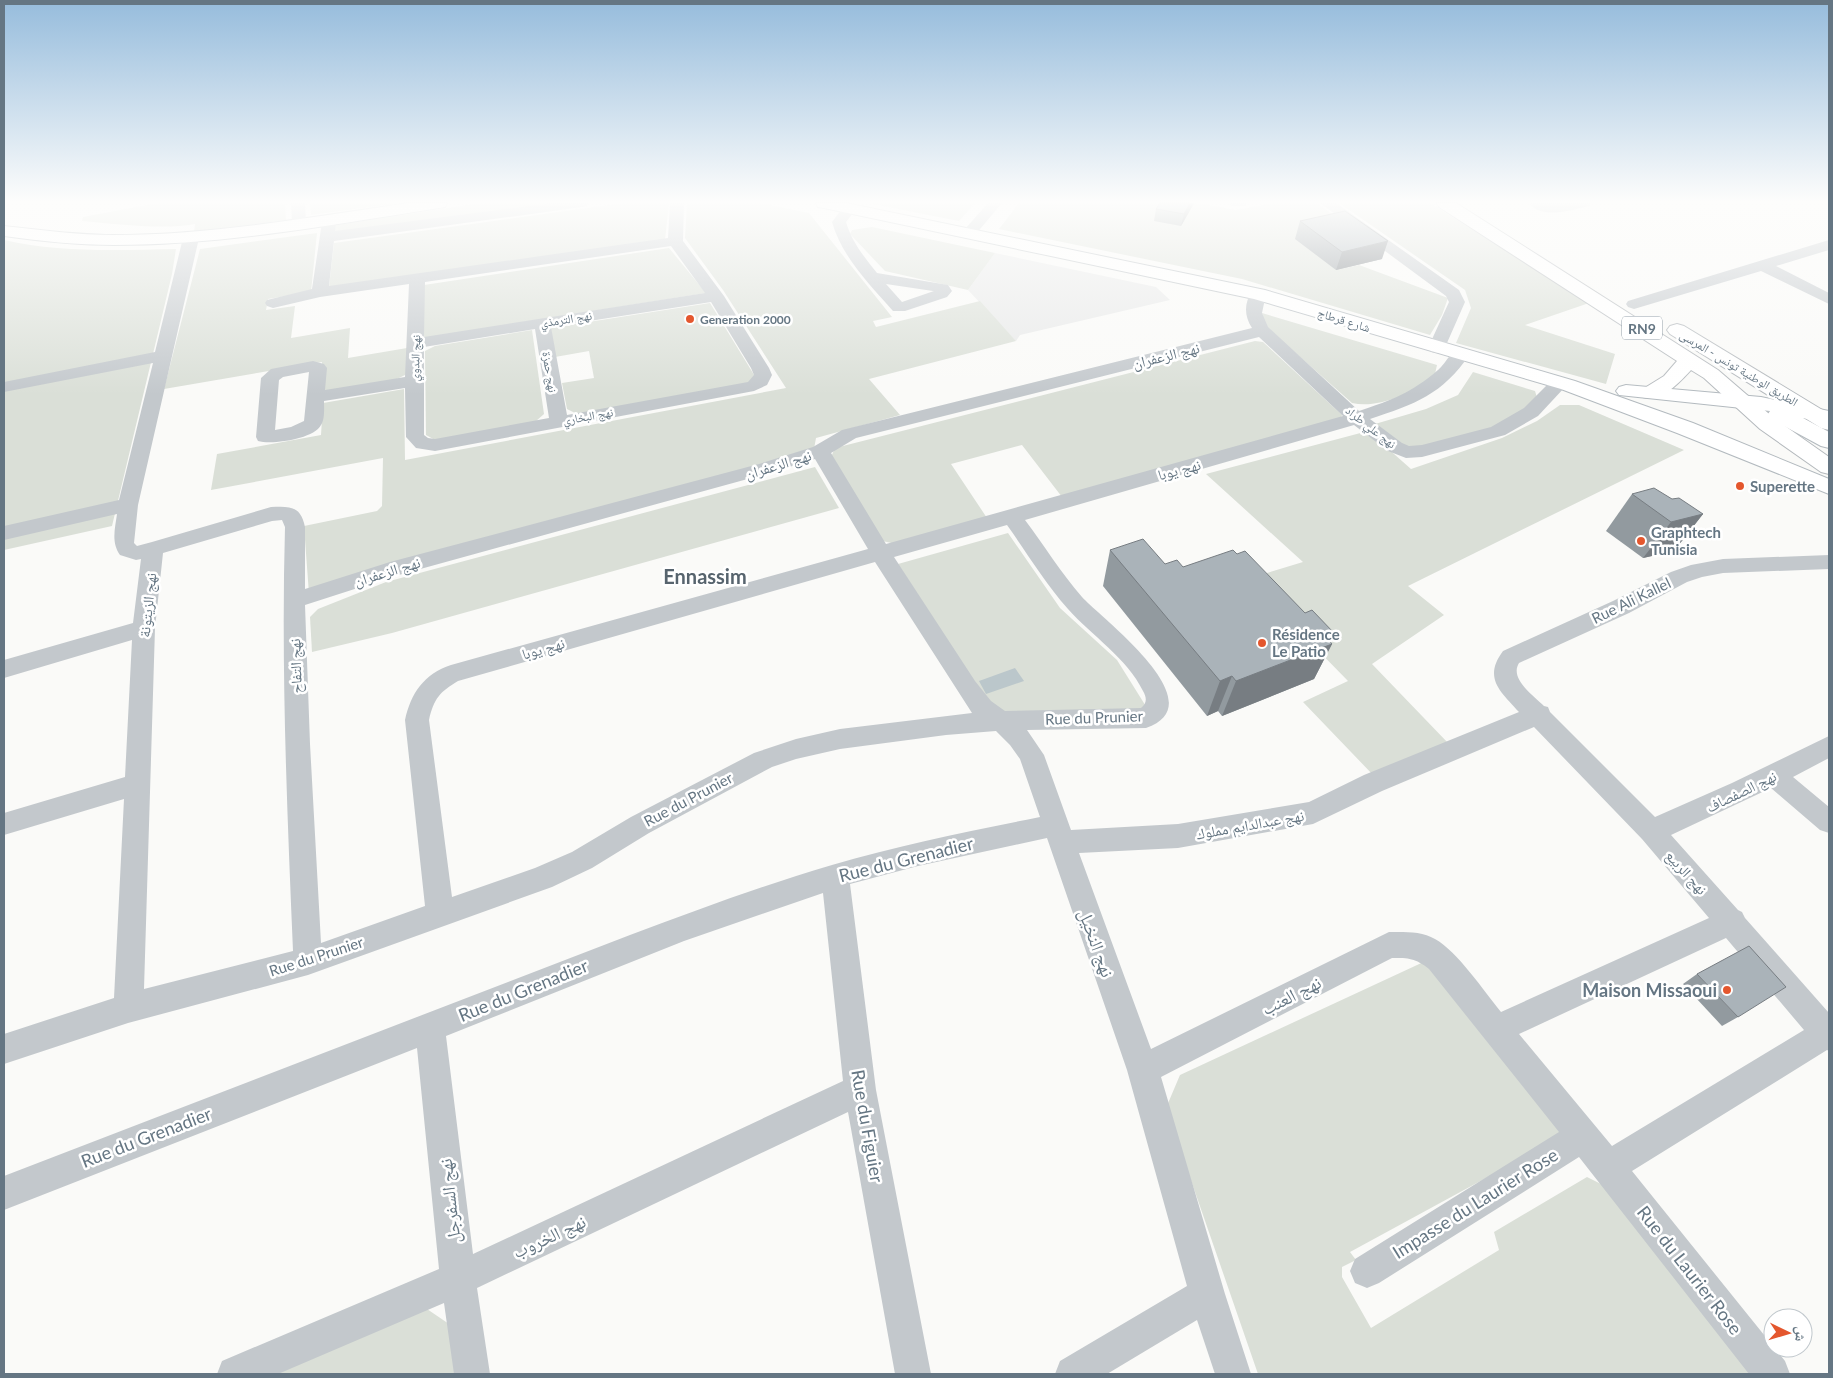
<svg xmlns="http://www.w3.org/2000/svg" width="1833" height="1378" font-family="Lato,'Noto Naskh Arabic',sans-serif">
	<rect width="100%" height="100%" fill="#fafaf8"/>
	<!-- built -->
	<polygon fill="#e8e9e9" points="995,253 1156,287 1170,300 1020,335 1016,341 968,290"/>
	<!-- green -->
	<g fill="#dadfd7">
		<path d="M157,203H285L286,220L194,232L195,224C163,230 116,224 82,221L83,217Z"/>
		<polygon points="310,203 399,203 311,215"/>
		<polygon points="480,203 571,203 330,236 331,226"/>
		<polygon points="623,203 669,203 665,240 329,287 334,243"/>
		<polygon points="687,203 761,203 809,213 892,317 873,321 876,327 980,301 1016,341 869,379 900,415 816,438 814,449 309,594 304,526 377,511 382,506 383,458 211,490 217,454 321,435 323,403 404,389 405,460 786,388 723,290 685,238"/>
		<polygon points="868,203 975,203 959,221"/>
		<polygon points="1019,203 1199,203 1236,210 1274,203 1317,203 1350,227 1336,270 1359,265 1448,298 1442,315 1430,335 1242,279 999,229"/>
		<polygon points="1339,203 1430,203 1589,303 1525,325 1615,354 1606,384 1456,343 1471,308 1465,290"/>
		<polygon points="872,227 995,253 968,290 885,271 850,234 852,230"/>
		<polygon points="317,233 311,292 268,299 266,310 295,306 291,338 350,328 348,358 407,348 407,374 395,380 328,392 320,389 322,362 164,389 200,249"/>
		<path d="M4,240C59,253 120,250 176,249L172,274L112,526L4,550Z"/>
		<polygon points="669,248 706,293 424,338 424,285"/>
		<polygon points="710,303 756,378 747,384 579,415 567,409 562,383 594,378 589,351 555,357 550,328"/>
		<path d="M1262,313L1437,365L1433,383C1408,393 1378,409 1352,403L1264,325Z"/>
		<polygon points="532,330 544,414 535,422 435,440 426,435 425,351 435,346"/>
		<polygon points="1255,341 1263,342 1342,415 1340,421 1062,497 1022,445 951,464 987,518 896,544 878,540 831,457 835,448"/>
		<polygon points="1473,372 1535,391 1538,401 1508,422 1410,454 1375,424 1426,409 1458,395"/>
		<polygon points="1560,405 1579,405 1684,450 1408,586 1444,615 1372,664 1449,744 1375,777 1303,702 1348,681 1303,635 1237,582 1303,562 1206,474 1368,431 1411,469 1502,438 1537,421"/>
		<polygon points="815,467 839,508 392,633 312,652 310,617 318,609 386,582"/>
		<polygon points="1008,533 1060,608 1117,660 1147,708 1103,715 996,715 898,564"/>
		<polygon points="1430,959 1567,1134 1350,1252 1356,1260 1342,1267 1342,1277 1371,1328 1499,1250 1494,1232 1587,1177 1611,1189 1761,1374 1258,1374 1166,1108 1180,1075"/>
		<polygon points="427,1309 449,1324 455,1374 276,1374"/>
	</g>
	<!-- water -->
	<polygon fill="#bbc7cb" points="1015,668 1024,681 986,694 979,681"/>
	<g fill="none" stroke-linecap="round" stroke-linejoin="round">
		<!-- secondary casing -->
		<g stroke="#b3babf" stroke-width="2">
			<g id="secondary">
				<path d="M409,203H447L445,207L439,208C331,225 223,245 114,245C77,245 40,241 4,236V226C41,230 77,235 114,235C213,235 311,217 409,203Z"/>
				<polygon points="816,203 846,203 1265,290 1575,381 1693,423 1829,479 1829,494 1677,433 1561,389 1254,299 824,208 818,207"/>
				<polygon points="1626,385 1761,397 1829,411 1829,423 1803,418 1829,432 1829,448 1821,446 1771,419 1768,414 1770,411 1619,395 1616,391 1619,387"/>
			</g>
		</g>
		<!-- highway casing -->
		<g stroke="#b4b9bd" stroke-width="2">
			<g id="highway">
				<path d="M1437,203H1456L1718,370L1775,419L1829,457V474L1821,472L1760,429L1704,378L1691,370C1679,383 1662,402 1643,397L1640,393L1643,389L1664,376L1677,361L1439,207Z"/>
				<polygon points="1677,324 1684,326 1829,414 1829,430 1821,428 1670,334 1667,330 1670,326"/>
			</g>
		</g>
		<!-- street -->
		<g fill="#c3c8cc" fill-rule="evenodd">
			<polygon points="291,203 305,203 306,223 304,226 294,226 292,223"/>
			<path d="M553,203H589L587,206L582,207L334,241L329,286L668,238L670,203H684L683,241L724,296L769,368L772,375L767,385L754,391L435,451L416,448L406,437L405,388L324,401C324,408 325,419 321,425C314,439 272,445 258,441L256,437L261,378L271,369L313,361L324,364L327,368L325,390L405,377L409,284L320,297L273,308L267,306L265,303L267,300L312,289L322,222L324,219H334L336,222L335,231ZM671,246L705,293L424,337L425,282ZM711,302L751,368L754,375L748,382L567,415L551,327ZM535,329L549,418L435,439L428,438L424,435V347ZM309,372L304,421L291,427L275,430L279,380L283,377Z"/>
			<polygon points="988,203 1002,203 975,235 965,235 963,232 965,229"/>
			<polygon points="1229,203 1247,203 1245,206 1231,206"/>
			<polygon points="1320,203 1336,203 1459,290 1465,302 1443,352 1437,353 1431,352 1428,348 1449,302 1446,296"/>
			<path d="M1529,203H1591L1589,206C1572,210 1542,220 1529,203Z"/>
			<path d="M850,204L855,205L857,208L846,222C852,242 864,257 877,273L948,285L952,291L947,297L905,311H893C870,285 842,257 832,222L845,205ZM886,284L933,291H934L902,302Z"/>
			<path d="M191,233L196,235L199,238L138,505L134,543L137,546L152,542L271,507C290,506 301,506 305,527V589L390,562L759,464L813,447L842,430L1252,328C1244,316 1244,303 1252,291H1264L1266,294L1262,313L1268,327L1359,411C1392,400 1411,393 1438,370C1448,362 1451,346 1467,350L1470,354C1442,395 1415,404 1370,419L1402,443L1409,446L1422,445L1491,427L1524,408L1553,379L1559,378L1565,379L1568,383L1565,387L1538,416L1505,435L1422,457L1406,458L1388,451L1354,425L1025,520C1044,545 1061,573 1082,597C1102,619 1217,704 1146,728L1027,730L1044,755L1071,830L1178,824L1309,802L1364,775L1519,712C1500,691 1483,678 1503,651L1613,601L1671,572L1691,565L1723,559L1829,555V569L1723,573L1702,577L1687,582L1629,613L1519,663C1509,679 1534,696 1544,706L1548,707L1550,712L1655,817L1732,783L1829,736V758L1793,777L1829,807V833L1820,830L1771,788L1671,835L1738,910L1742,912L1745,918L1829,1013V1051L1827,1050L1632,1171L1785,1361L1790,1374H1749L1579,1157L1379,1283L1367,1288L1355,1283L1350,1271L1355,1259L1559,1132L1429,969C1415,958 1409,958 1392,958L1161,1077L1225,1294L1251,1374H1215L1197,1320L1107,1374H1055L1060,1361L1187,1286L1127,1070L1047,838L918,866L850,884L876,1090L931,1374H895L848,1112L477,1288L490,1374H454L444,1303L278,1374H217L222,1361L439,1269L417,1048L4,1210V1176L630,935C697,910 764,885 832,865C900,845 970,831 1040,817L1020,759L1010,745L996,731L946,735L840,749L796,759L772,767L649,833L592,868L552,887L308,975L128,1023L4,1064V1034L114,998L124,799L4,835V813L125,777L132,640L4,678V660L133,623L141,559L136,560L120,555C111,542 115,529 117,514L4,540V526L119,500L153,363L4,392V382L155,352L183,238L186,235ZM1259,337L1343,416L886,544L831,453L856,438ZM815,459L868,549L451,665C424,674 411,693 405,720L425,906L321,943L310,744L305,605L395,576L773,472ZM282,520L285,527C281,668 287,809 293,951L144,989L155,628L163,553L272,521ZM1007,525C1027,553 1045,583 1068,609C1092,636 1127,658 1143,691C1147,698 1147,703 1141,708L1005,711L991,701L975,681L894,557ZM875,562L972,713L840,729L796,739L754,753L631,817L572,852L535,868L452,897L429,720C434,698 440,692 458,681ZM1534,727L1642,839L1709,918L1501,1012C1484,991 1457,951 1435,939C1422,931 1404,932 1389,932L1151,1049L1079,853L1178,848L1313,824L1382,791ZM823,893L843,1081L473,1254L446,1036L684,941ZM1726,938L1804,1030L1612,1146L1519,1034Z"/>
			<polygon points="1829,240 1829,250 1776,266 1829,293 1829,304 1761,271 1634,309 1628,307 1626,304 1628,301"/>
		</g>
		<!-- secondary -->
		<use href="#secondary" fill="#fff" fill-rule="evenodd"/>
		<!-- highway -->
		<use href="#highway" fill="#fff" fill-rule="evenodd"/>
	</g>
	<!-- wall -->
	<g fill="#929a9f">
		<polygon points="1193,205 1181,226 1154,221 1156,209"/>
		<polygon points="1300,221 1382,259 1336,270 1295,239"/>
		<polygon points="1632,494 1672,499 1703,514 1674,551 1643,558 1606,531"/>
		<polygon points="1110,550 1165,564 1183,567 1237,554 1305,613 1334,633 1330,642 1332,644 1314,679 1222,716 1218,711 1207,716 1103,586"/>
		<polygon points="1697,974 1738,1017 1722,1026 1683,984"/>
	</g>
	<!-- shaded-wall -->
	<g fill="#777d82">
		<polygon points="1190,203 1194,203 1193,205 1181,226 1184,214"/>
		<polygon points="1388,241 1382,259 1336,270 1342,252"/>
		<polygon points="1703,514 1674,551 1643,558 1671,522"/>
		<polygon points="1334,633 1328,645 1332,644 1314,679 1222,716 1236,681 1325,636"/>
		<polygon points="1232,676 1218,711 1207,716 1220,681"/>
	</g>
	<!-- building -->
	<g fill="#aab3b9" stroke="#777d82">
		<polygon points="1160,203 1190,203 1184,214 1156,209"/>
		<polygon points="1345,211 1388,241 1342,252 1300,221"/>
		<polygon points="1654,488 1672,499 1679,498 1703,514 1671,522 1632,494"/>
		<polygon points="1143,539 1165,564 1177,560 1183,567 1233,550 1237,554 1245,551 1305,613 1312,610 1334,633 1325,636 1332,644 1236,681 1232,676 1220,681 1110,550"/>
		<polygon points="1749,946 1786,987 1738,1017 1697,974"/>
	</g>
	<!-- sky -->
	<linearGradient id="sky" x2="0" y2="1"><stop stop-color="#96bcdc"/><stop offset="0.51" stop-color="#fdfdfc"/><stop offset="1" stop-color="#fdfdfc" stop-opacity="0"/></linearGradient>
	<rect width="1833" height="395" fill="url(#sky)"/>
	<!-- markers -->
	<g fill="#e4572e" stroke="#fff" stroke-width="2">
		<circle cx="690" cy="319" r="5"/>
		<circle cx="1740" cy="486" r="5"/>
		<circle cx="1641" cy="541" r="5"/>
		<circle cx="1262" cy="643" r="5"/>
		<circle cx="1727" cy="990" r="5"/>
	</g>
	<g text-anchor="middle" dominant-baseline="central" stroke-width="5" stroke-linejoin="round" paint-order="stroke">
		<!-- far-street labels -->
		<g font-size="12" fill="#657683" stroke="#fff">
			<text transform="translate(566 319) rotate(-9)">نهج الترمذي</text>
			<text transform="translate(1344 320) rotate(17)">شارع قرطاج</text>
			<text transform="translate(415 358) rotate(-88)">نهج البدوي</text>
			<text transform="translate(1739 368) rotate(31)">الطريق الوطنية تونس - المرسى</text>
			<text transform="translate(550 372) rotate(81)">نهج حمزة</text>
			<text transform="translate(588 416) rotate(-10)">نهج البخاري</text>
			<text transform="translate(1371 427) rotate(38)">نهج علي طراد</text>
		</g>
		<!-- far-poi labels -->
		<g font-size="12" font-weight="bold" fill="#657683" stroke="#fff" text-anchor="start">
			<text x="700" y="319">Generation 2000</text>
		</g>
		<!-- shield labels -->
		<rect fill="#fff" stroke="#939fa8" stroke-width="1" x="1622" y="316.5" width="40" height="23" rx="4"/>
		<g font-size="14" font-weight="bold" fill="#657683">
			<text x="1642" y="328">RN9</text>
		</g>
		<!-- street labels -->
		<g font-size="15" fill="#657683" stroke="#fff">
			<text transform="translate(1166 355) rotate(-14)">نهج الزعفران</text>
			<text transform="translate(778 464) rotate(-17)">نهج الزعفران</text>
			<text transform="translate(1179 469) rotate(-15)">نهج يوبا</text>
			<text transform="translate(387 571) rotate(-17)">نهج الزعفران</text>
			<text transform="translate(1631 600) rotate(-26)">Rue Ali Kallel</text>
			<text transform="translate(147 605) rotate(-84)">نهج الزيتونة</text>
			<text transform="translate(543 648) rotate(-16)">نهج يوبا</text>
			<text transform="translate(295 666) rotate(-92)">نهج التفاح</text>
			<text transform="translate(1094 717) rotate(-2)">Rue du Prunier</text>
			<text transform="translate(1741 791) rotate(-26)">نهج الصفصاف</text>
			<text transform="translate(688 799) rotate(-28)">Rue du Prunier</text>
			<text transform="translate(1250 824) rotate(-10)">نهج عبدالدايم مملوك</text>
			<text transform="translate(1687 872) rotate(48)">نهج الربيع</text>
			<text transform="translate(316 956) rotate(-18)">Rue du Prunier</text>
		</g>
		<!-- poi labels -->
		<g font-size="15" font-weight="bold" fill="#657683" stroke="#fff" text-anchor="start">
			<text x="1750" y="486">Superette</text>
			<text x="1651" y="532">Graphtech<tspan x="1651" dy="17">Tunisia</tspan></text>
			<text x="1272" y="634">Résidence<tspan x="1272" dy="17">Le Patio</tspan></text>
		</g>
		<!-- near-street labels -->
		<g font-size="18" fill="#657683" stroke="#fff">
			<text transform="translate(906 859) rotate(-14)">Rue du Grenadier</text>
			<text transform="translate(1097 943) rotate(70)">نهج النخيل</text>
			<text transform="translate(523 990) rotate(-22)">Rue du Grenadier</text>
			<text transform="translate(1291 995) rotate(-27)">نهج العنب</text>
			<text transform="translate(868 1126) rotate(80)">Rue du Figuier</text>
			<text transform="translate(146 1137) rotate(-21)">Rue du Grenadier</text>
			<text transform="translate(449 1201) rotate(-96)">نهج السفرجل</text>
			<text transform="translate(1475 1203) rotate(-32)">Impasse du Laurier Rose</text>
			<text transform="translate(549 1236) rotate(-25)">نهج الخروب</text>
			<text transform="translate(1690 1270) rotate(52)">Rue du Laurier Rose</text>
		</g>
		<!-- near-poi labels -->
		<g font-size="18" font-weight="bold" fill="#657683" stroke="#fff" text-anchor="end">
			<text x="1717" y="990">Maison Missaoui</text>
		</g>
		<!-- district labels -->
		<g font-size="20" font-weight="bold" fill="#57646e" stroke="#fff">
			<text x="705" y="576">Ennassim</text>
		</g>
	</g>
	<!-- border -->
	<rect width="1833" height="1378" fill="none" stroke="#657683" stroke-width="10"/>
	<!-- north arrow -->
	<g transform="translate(1788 1333) rotate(95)"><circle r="24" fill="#ffffff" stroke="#c1c8cd"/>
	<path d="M0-4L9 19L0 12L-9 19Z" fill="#e4572e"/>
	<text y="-8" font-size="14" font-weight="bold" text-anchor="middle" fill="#657683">ش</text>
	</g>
</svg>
